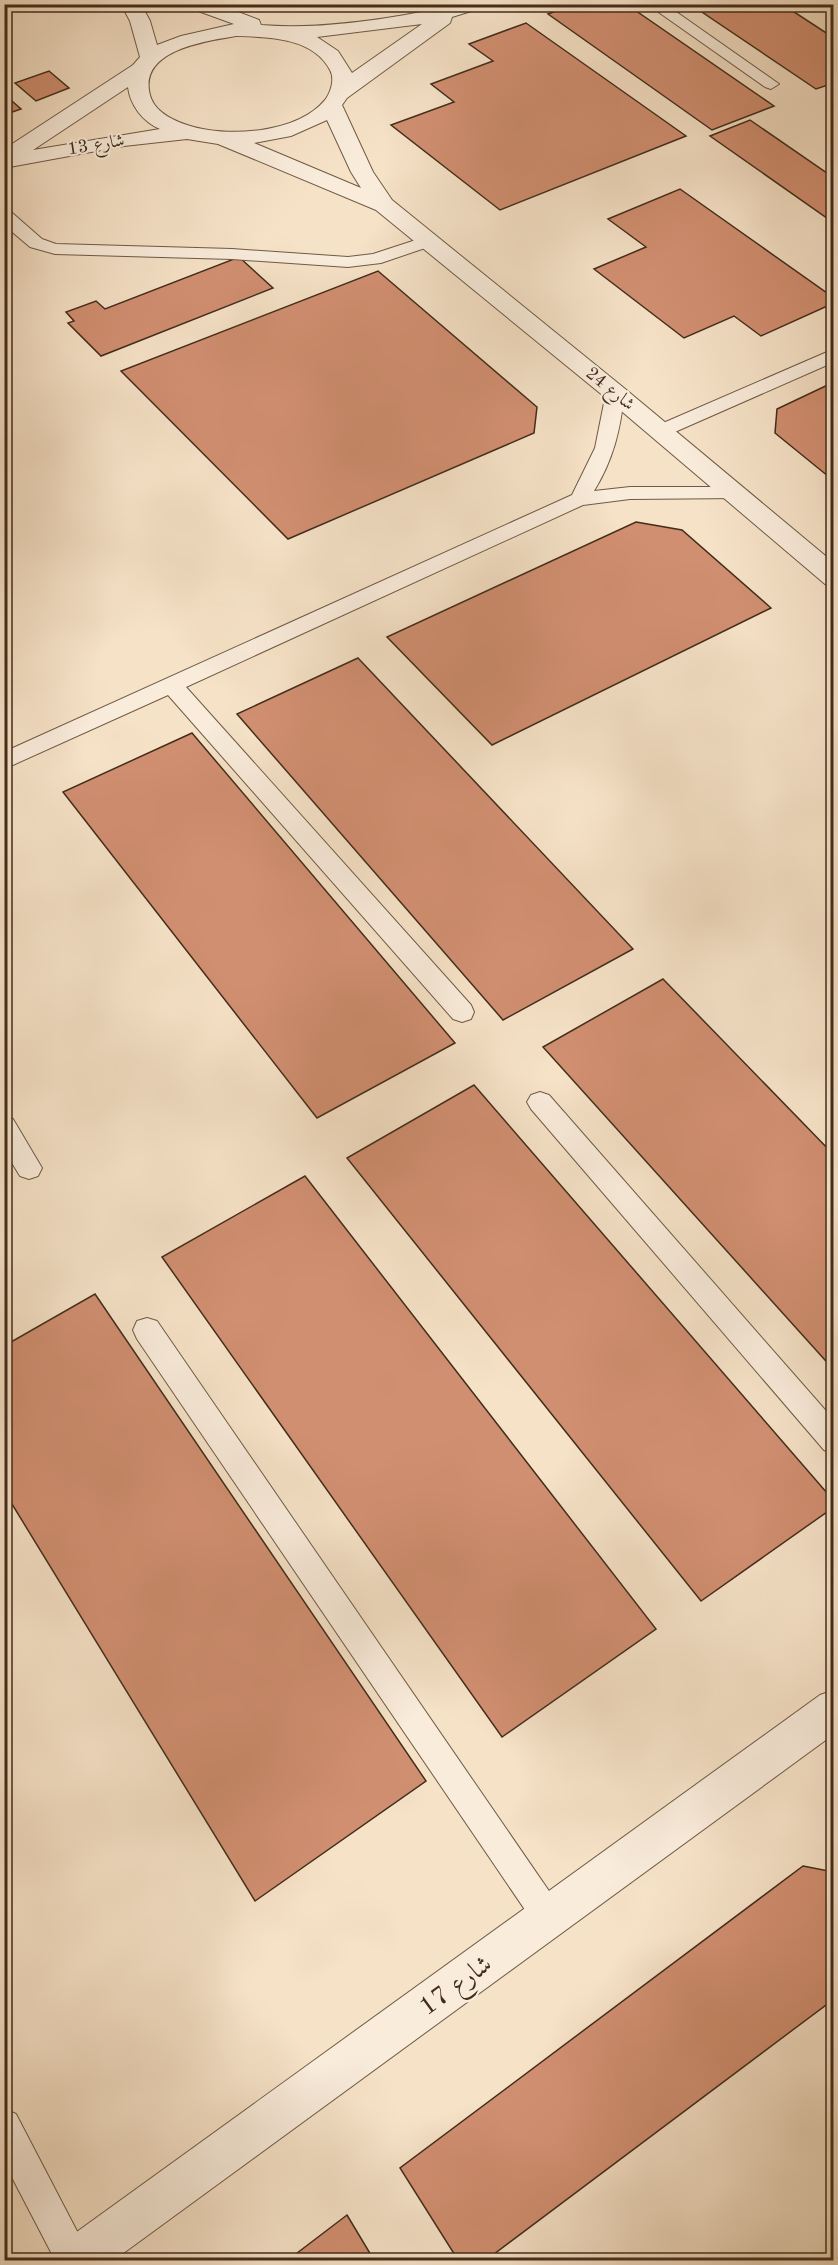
<svg xmlns="http://www.w3.org/2000/svg" width="838" height="2265" font-family="'Old Standard TT',Amiri,serif">
	<rect width="100%" height="100%" fill="#f6e2c7"/>
	<filter id="stains"><feTurbulence type="fractalNoise" baseFrequency=".00333" numOctaves="4"/><feColorMatrix values="0 0 0 0 .2 0 0 0 0 .09 0 0 0 0 .02 0 0 0 .5 -.17"/></filter>
	<radialGradient id="worn" r=".72"><stop offset=".6" stop-color="#630" stop-opacity="0"/><stop offset="1" stop-color="#630" stop-opacity=".3"/></radialGradient>
	<!-- building -->
	<g fill="#d18f71" stroke="#422d1b" stroke-width="1.5">
		<polygon points="575,4 626,4 774,106 712,130 548,14"/>
		<polygon points="690,4 782,4 834,38 834,83 816,89"/>
		<polygon points="526,23 686,136 500,210 391,125 454,102 431,84 493,61 469,44"/>
		<polygon points="49,71 69,88 36,101 15,83"/>
		<polygon points="4,94 21,109 4,115"/>
		<polygon points="750,120 834,178 834,223 710,136"/>
		<polygon points="680,189 834,298 834,303 761,336 734,316 684,338 594,269 646,247 608,219"/>
		<polygon points="239,257 273,288 101,356 68,323 74,321 66,312 96,301 105,309"/>
		<polygon points="378,271 537,407 534,433 288,539 121,371"/>
		<polygon points="834,382 834,481 775,433 777,409"/>
		<polygon points="636,522 682,530 771,608 492,745 387,637"/>
		<polygon points="358,658 633,949 503,1020 237,714"/>
		<polygon points="192,733 455,1043 317,1118 63,792"/>
		<polygon points="663,979 834,1155 834,1370 543,1047"/>
		<polygon points="474,1085 834,1501 834,1507 701,1601 347,1158"/>
		<polygon points="305,1176 656,1629 502,1737 162,1257"/>
		<polygon points="95,1294 426,1781 255,1901 4,1491 4,1346"/>
		<polygon points="803,1866 834,1872 834,1999 486,2260 458,2260 400,2168"/>
		<polygon points="347,2215 374,2260 288,2260"/>
	</g>
	<g fill="none" stroke-linecap="round" stroke-linejoin="round">
		<!-- service casing -->
		<g stroke="#6f5a46" stroke-width="2">
			<g id="service">
				<polygon points="647,4 665,4 779,84 771,89 765,87"/>
				<polygon points="4,210 10,211 42,239 56,244 232,249 348,257 373,254 428,236 437,241 434,245 381,263 348,267 232,259 55,254 30,247 4,225"/>
				<polygon points="834,349 834,362 668,435 654,435 651,431 654,427"/>
				<path d="M615,387L624,393C621,429 613,460 594,491L630,487H733L740,488L743,493L740,498L630,499L583,505L186,687L471,1005L474,1012L471,1019L462,1022L453,1019L168,695L4,769V752L572,495L595,448L606,393Z"/>
				<polygon points="540,1092 549,1095 834,1420 834,1454 824,1450 531,1109 527,1102 531,1095"/>
				<polygon points="4,1116 13,1119 42,1168 38,1176 29,1179 20,1176 4,1150"/>
				<polygon points="147,1318 157,1321 560,1907 565,1918 560,1929 549,1934 538,1929 137,1339 133,1330 137,1321"/>
				<polygon points="4,2109 16,2114 92,2260 55,2260 4,2162"/>
			</g>
		</g>
		<!-- minor casing -->
		<g stroke="#6f5a46" stroke-width="2">
			<polygon id="minor" points="834,1690 834,1734 114,2260 53,2260 60,2244 820,1695"/>
		</g>
		<!-- tertiary casing -->
		<g stroke="#6f5a46" stroke-width="2">
			<path id="tertiary" d="M121,4H141L150,21L157,45L181,36L234,24L190,8L187,4H217L259,20L261,25C309,29 358,23 405,15C434,10 454,4 484,4L481,8L452,17L450,23L347,98L342,105L373,172L392,200L624,388L834,563V587L825,584L606,398L376,210L218,144L187,139L124,146L4,168V155H9L6,151L9,146L133,65L140,57L130,21ZM422,24L352,73L338,51L317,37ZM236,36C268,37 313,37 330,70C335,79 331,92 325,100C297,134 225,138 187,125C172,120 154,111 150,95C138,50 206,41 236,36ZM128,87C130,105 143,122 160,129L33,150ZM327,120L351,172L361,188L254,143L291,136Z"/>
		</g>
		<!-- service -->
		<use href="#service" fill="#f9ecdb" fill-rule="evenodd"/>
		<!-- minor -->
		<use href="#minor" fill="#f9ecdb" fill-rule="evenodd"/>
		<!-- tertiary -->
		<use href="#tertiary" fill="#f9ecdb" fill-rule="evenodd"/>
	</g>
	<g text-anchor="middle" dominant-baseline="central" stroke-width="4.5" stroke-linejoin="round" paint-order="stroke">
		<!-- far-street labels -->
		<g font-size="18" fill="#422d1b" stroke="#f9ecdb">
			<text transform="translate(96 145) rotate(-9)">شارع 13</text>
			<text transform="translate(610 389) rotate(39)">شارع 24</text>
		</g>
		<!-- near-street labels -->
		<g font-size="26" fill="#422d1b" stroke="#f9ecdb">
			<text transform="translate(456 1986) rotate(-36)">شارع 17</text>
		</g>
	</g>
	<!-- margin -->
	<rect width="838" height="2265" fill="none" stroke="#f6e2c7" stroke-width="24"/>
	<rect x="6" y="6" width="826" height="2253" fill="none" stroke="#422d1b" stroke-width="3"/>
	<rect x="12" y="12" width="814" height="2241" fill="none" stroke="#422d1b" stroke-width="1.5"/>
	<rect width="100%" height="100%" filter="url(#stains)"/>
	<rect width="100%" height="100%" fill="url(#worn)"/>
</svg>
